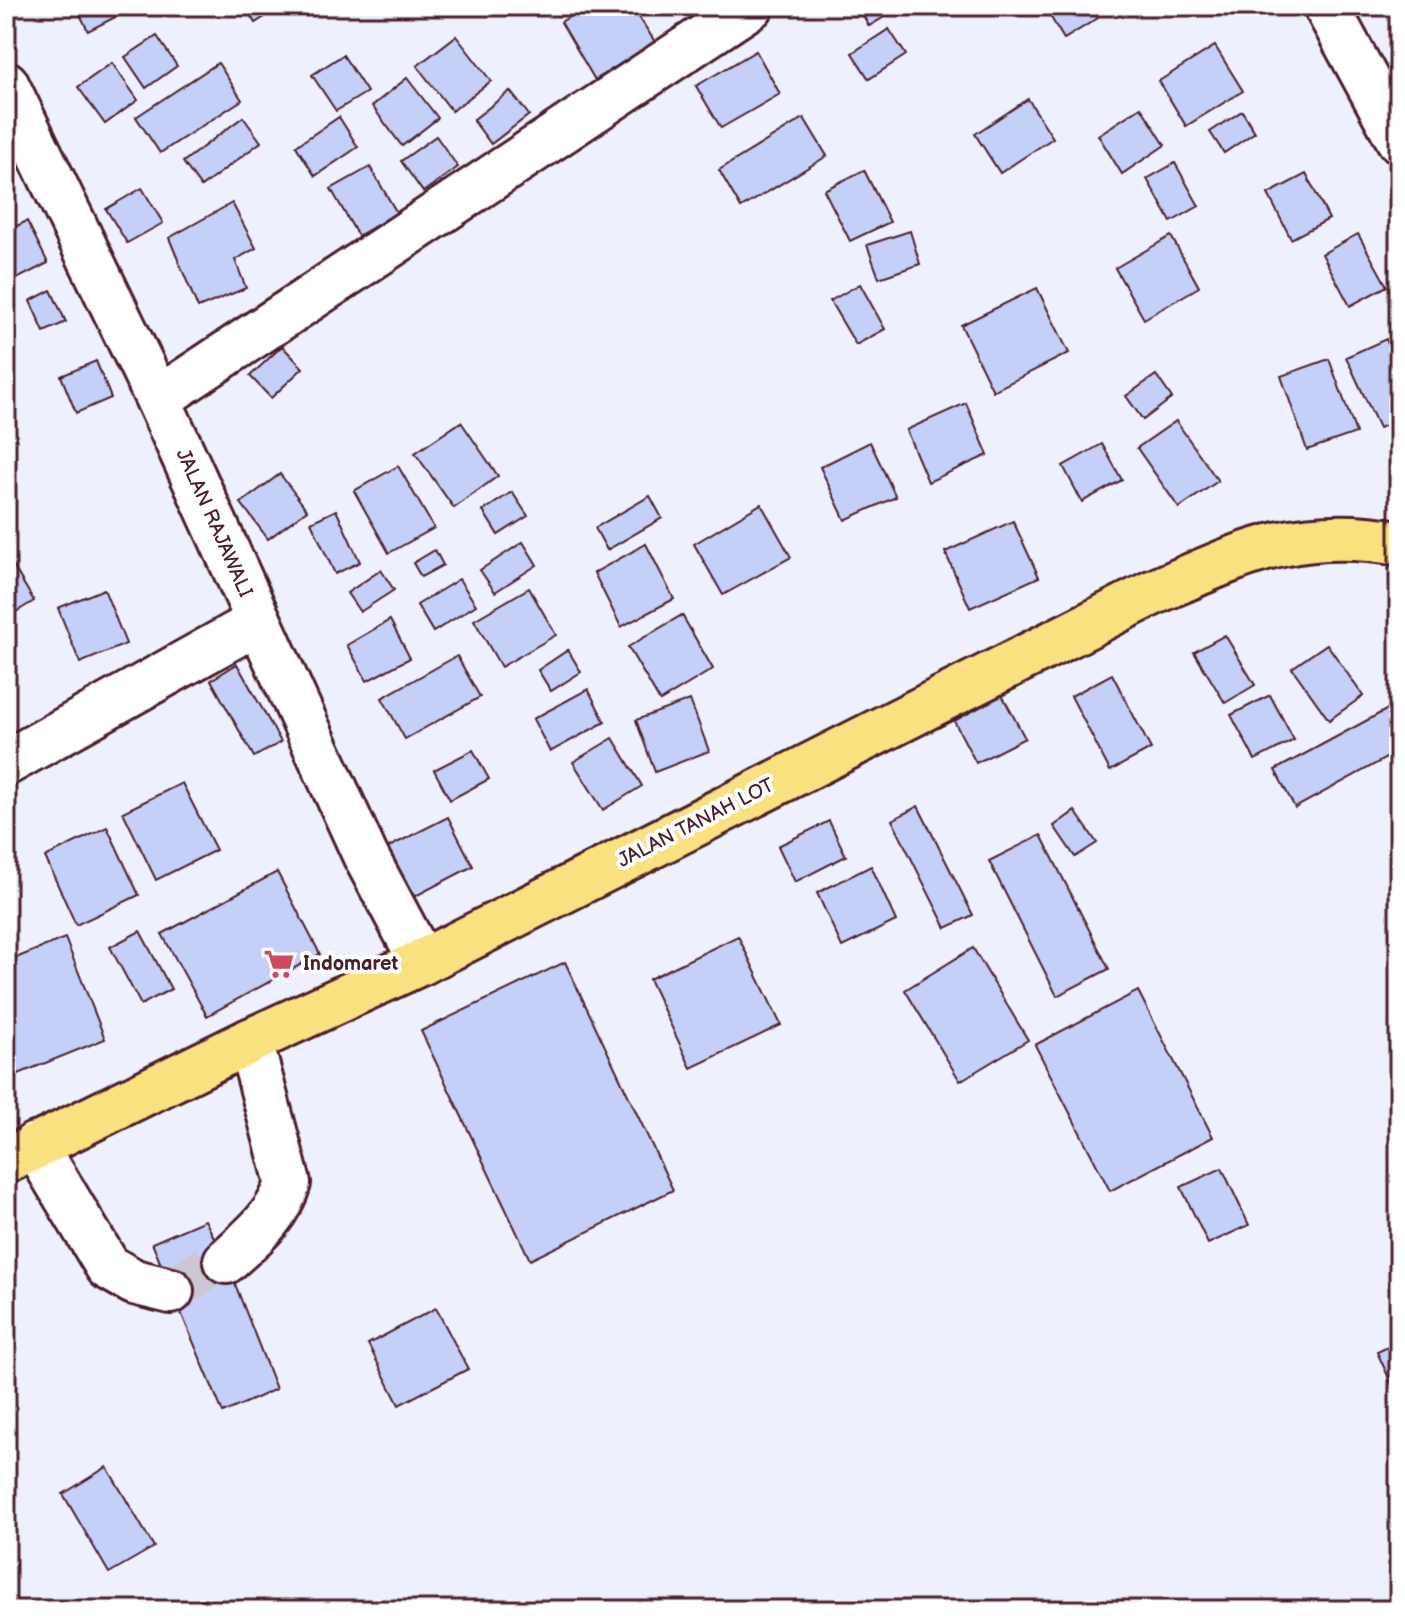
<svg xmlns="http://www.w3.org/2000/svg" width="1405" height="1616" font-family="'Balsamiq Sans',sans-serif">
	<rect width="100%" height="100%" fill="#eef1fd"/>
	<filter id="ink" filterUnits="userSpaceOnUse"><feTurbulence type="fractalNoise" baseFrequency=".0125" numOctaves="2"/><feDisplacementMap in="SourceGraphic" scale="16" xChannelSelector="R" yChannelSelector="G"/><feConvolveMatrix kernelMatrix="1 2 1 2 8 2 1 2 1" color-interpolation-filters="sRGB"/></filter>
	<g filter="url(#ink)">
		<!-- building -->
		<g fill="#c5d0f8" stroke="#4a1f2b" stroke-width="2">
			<polygon points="76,6 137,6 88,31"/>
			<polygon points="245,6 282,6 255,23"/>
			<polygon points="586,6 632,6 655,42 595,80 561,22"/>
			<polygon points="858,6 903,6 869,26"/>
			<polygon points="1044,6 1090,6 1098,18 1064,39"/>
			<polygon points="889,29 906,55 869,79 852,53"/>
			<polygon points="157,36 177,66 146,88 125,57"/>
			<polygon points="456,36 491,81 452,111 417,66"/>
			<polygon points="1215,46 1243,91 1186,126 1159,81"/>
			<polygon points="756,51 780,94 721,128 696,86"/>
			<polygon points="343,55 367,92 336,111 312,75"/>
			<polygon points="112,63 138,100 105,124 78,87"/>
			<polygon points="218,63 242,100 160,153 136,117"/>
			<polygon points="407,78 438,118 402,146 372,106"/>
			<polygon points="510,91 529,115 491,144 473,120"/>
			<polygon points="1028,99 1053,138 1000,173 975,134"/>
			<polygon points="1141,107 1165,145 1122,174 1098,135"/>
			<polygon points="1242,111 1255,132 1224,153 1210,132"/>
			<polygon points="243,117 261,142 201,187 183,162"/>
			<polygon points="339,117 358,147 315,176 296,146"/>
			<polygon points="804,118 827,156 741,208 719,170"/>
			<polygon points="436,136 458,167 423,192 401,161"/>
			<polygon points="1175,163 1199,206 1171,222 1147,179"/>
			<polygon points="370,167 397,213 358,236 331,189"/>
			<polygon points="864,170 890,222 850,241 824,190"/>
			<polygon points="1306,174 1329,219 1291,239 1268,194"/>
			<polygon points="142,188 163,223 127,243 106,209"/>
			<polygon points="232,203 256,248 235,260 246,288 198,308 169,238"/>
			<polygon points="27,221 48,263 15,280 6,263 6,231"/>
			<polygon points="910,231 920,264 879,278 867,245"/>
			<polygon points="1358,234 1387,286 1350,306 1322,254"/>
			<polygon points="1171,236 1199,287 1144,319 1115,268"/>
			<polygon points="860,284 885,329 856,345 830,301"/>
			<polygon points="1037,288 1069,353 993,391 961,325"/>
			<polygon points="51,290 66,322 44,332 30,301"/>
			<polygon points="1386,339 1399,367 1399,419 1379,428 1346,357"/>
			<polygon points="282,346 303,368 271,398 250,376"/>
			<polygon points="1329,359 1356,433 1307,450 1281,376"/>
			<polygon points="96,361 111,398 76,413 61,376"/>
			<polygon points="1156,375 1172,398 1143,420 1126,396"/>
			<polygon points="966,403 988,455 928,482 906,430"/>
			<polygon points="1176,421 1218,481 1179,508 1137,448"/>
			<polygon points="461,422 498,476 454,508 415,453"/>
			<polygon points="870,442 896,497 845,520 820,467"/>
			<polygon points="1102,444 1122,480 1082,502 1063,466"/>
			<polygon points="398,466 434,528 389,553 354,491"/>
			<polygon points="280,474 307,510 268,539 241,503"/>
			<polygon points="512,492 528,516 498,535 483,511"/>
			<polygon points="650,496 662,518 607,550 595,528"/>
			<polygon points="761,504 791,557 723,595 694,544"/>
			<polygon points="336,510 360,562 335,574 311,522"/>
			<polygon points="1013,521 1039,577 970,608 945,552"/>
			<polygon points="523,542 537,565 495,592 480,570"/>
			<polygon points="646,544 674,599 621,627 594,573"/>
			<polygon points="435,550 443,565 421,577 413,563"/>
			<polygon points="6,554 34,601 6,618"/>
			<polygon points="381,570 394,590 360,612 347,593"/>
			<polygon points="459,579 476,605 433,632 417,605"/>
			<polygon points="529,588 556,635 501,667 474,620"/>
			<polygon points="104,589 126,644 80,663 58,608"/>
			<polygon points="682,615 713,669 660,701 628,647"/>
			<polygon points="390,620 410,658 367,681 347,645"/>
			<polygon points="1225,635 1255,685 1225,703 1194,652"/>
			<polygon points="1327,644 1363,696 1329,720 1292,668"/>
			<polygon points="568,650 581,672 551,691 538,670"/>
			<polygon points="457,656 480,697 405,739 382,698"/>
			<polygon points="237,664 281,742 254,757 211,680"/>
			<polygon points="1112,674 1151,749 1110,771 1071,696"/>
			<polygon points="588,689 605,722 550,752 533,719"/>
			<polygon points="1002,695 1025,738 976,763 954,721"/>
			<polygon points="1270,695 1294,740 1255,760 1231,715"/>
			<polygon points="690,700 709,751 655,772 636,720"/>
			<polygon points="1399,703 1399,751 1295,808 1275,770"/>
			<polygon points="613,738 642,786 603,810 573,762"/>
			<polygon points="473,750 489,779 450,800 434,770"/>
			<polygon points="1399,771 1399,792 1389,778"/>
			<polygon points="182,783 216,850 156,880 123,812"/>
			<polygon points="918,806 973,915 946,928 892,820"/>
			<polygon points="1075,811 1097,843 1075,857 1054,826"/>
			<polygon points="448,817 473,866 408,900 383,850"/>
			<polygon points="829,821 846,856 795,882 778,846"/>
			<polygon points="107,827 139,895 76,925 45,857"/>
			<polygon points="1041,835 1109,969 1057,996 989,861"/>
			<polygon points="871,866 896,921 842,947 817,893"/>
			<polygon points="277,872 320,954 207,1016 162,934"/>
			<polygon points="1399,892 1399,916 1391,895"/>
			<polygon points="140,931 171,989 141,1005 110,947"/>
			<polygon points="738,936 781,1025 691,1068 649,979"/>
			<polygon points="65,938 105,1039 6,1079 6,962"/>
			<polygon points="973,948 1028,1040 960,1081 905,990"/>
			<polygon points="565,962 673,1190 530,1260 421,1031"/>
			<polygon points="1138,991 1213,1137 1110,1191 1035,1045"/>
			<polygon points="1222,1168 1249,1225 1208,1244 1181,1187"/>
			<polygon points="205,1220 226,1261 276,1389 223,1413 152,1243"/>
			<polygon points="436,1308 468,1369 399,1405 368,1344"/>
			<polygon points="1399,1342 1399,1400 1377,1352"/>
			<polygon points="107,1467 154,1547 109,1573 63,1494"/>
		</g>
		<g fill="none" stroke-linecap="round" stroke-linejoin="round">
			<!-- minor-tunnel -->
			<polyline stroke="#cdc7d3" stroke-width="44" stroke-dasharray="44 22" stroke-linecap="butt" points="171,1291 210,1266 226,1261"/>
			<!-- minor casing -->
			<g stroke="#4a1f2b" stroke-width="50">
				<g id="minor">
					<polyline points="1326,6 1399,140"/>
					<polyline points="6,84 158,399 365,855 422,962"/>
					<polyline points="158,399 751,6"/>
					<polyline points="6,763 258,622"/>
					<polyline points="35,1145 108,1267 134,1282 171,1291"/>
					<path d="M226,1261C252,1237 278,1217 288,1183L250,1041"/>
				</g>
			</g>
			<!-- major casing -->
			<g stroke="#4a1f2b" stroke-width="50">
				<path id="major" d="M6,1161L250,1041L422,962L1152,593C1243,554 1296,525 1399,543"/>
			</g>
			<!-- minor -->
			<use href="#minor" stroke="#fff" stroke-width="44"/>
			<!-- major -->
			<use href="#major" stroke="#fae180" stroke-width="44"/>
		</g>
	</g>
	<!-- icons -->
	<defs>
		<g id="supermarket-bare" transform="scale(2.4)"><path d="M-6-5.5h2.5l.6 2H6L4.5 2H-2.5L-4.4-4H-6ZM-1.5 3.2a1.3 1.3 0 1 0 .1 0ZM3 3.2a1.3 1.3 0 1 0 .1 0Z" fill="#d1495b" stroke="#fff" stroke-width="2.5" paint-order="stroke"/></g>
	</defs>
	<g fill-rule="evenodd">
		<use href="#supermarket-bare" x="279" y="964"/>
	</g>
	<g text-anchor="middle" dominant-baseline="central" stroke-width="8" stroke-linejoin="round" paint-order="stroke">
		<!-- street labels -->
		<g font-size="20" fill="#4a1f2b" stroke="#fff">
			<text transform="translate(214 523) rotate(66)">JALAN RAJAWALI</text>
			<text transform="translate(696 823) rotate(-27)">JALAN TANAH LOT</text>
		</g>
		<!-- poi labels -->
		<g font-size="20" font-weight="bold" fill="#4a1f2b" stroke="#fff" text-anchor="start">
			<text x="303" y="964">Indomaret</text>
		</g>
	</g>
	<!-- margin -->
	<rect width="1405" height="1616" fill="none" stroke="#fff" stroke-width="32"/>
	<rect x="16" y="16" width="1373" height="1584" fill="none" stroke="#4a1f2b" stroke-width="3" filter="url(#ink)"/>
</svg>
